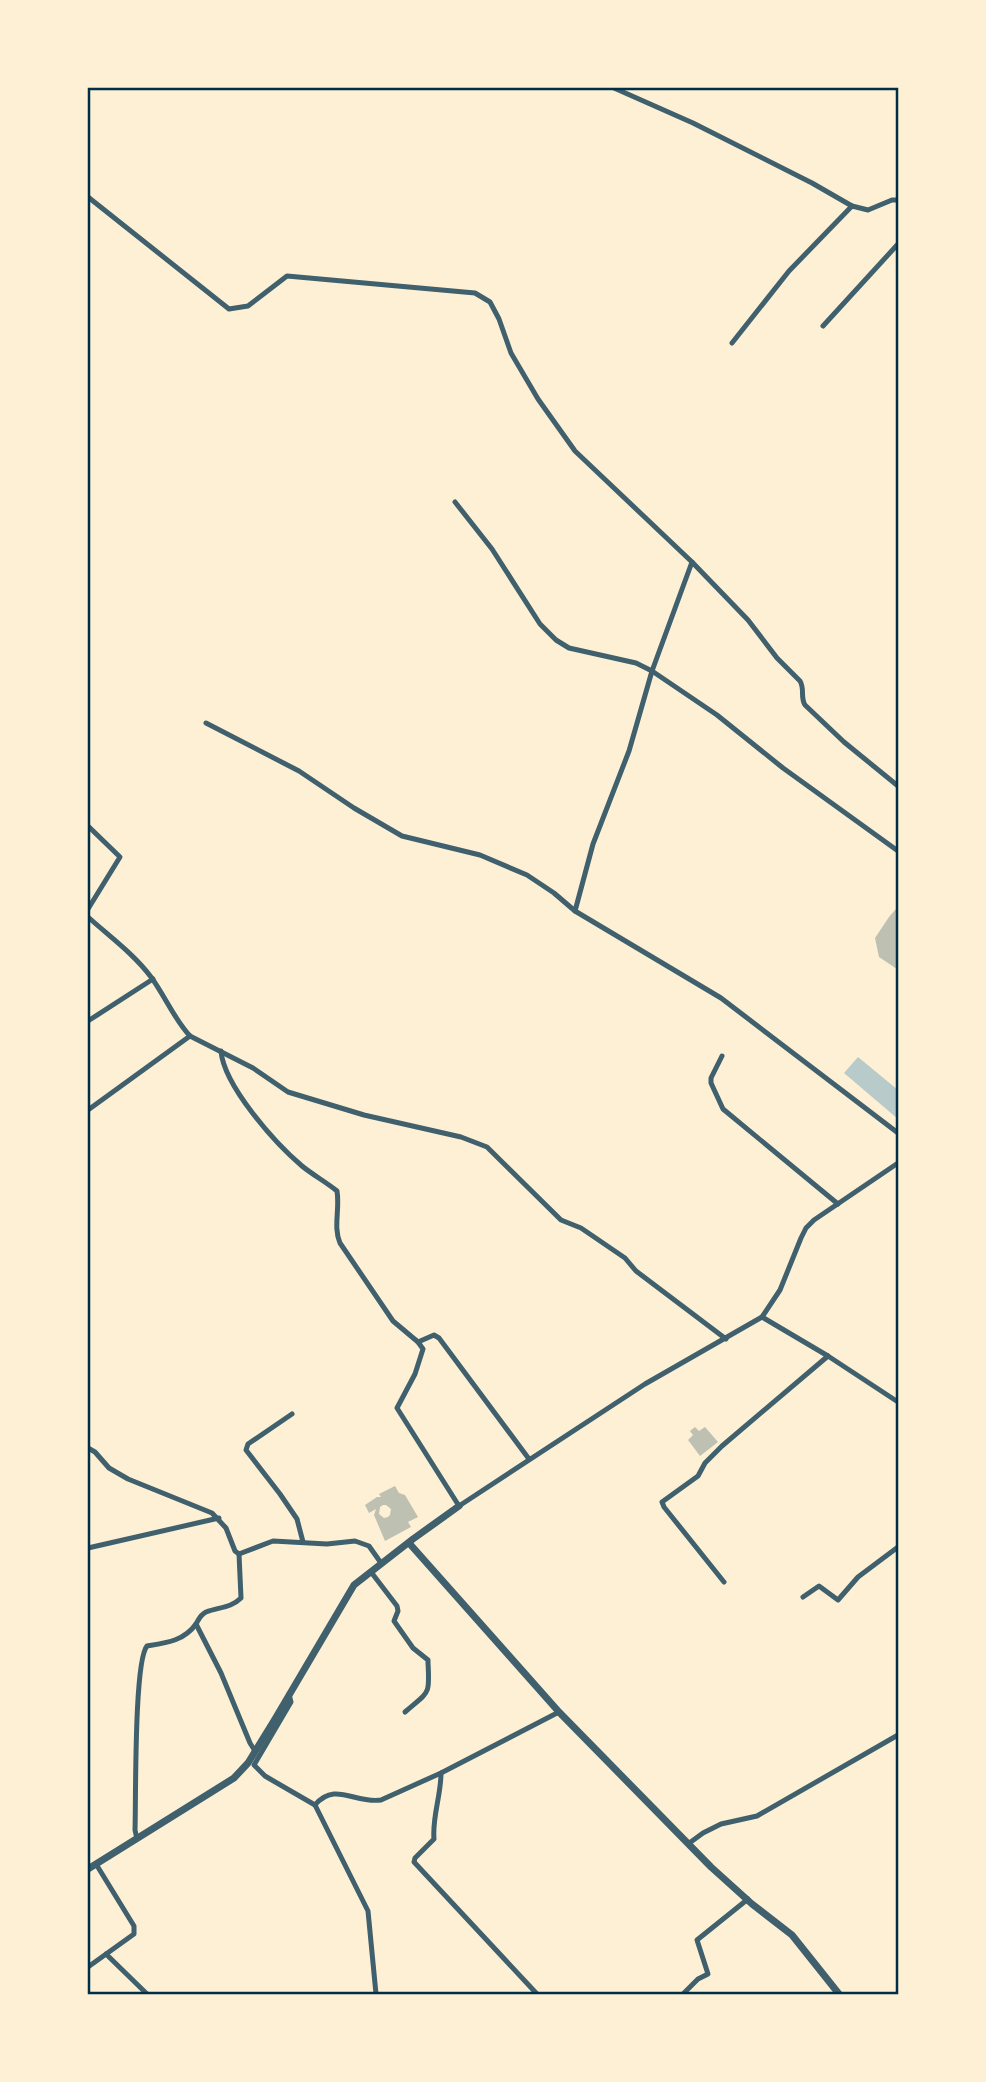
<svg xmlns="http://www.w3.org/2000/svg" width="986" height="2082" font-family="Manrope,sans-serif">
	<rect width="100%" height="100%" fill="#fdf0d5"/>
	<!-- green -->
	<polygon fill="#b9caca" points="858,1057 898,1090 898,1119 844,1073"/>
	<!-- building -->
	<g fill="#bec0b2" fill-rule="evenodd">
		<polygon points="898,908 898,966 897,969 879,957 875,938 889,917 896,909"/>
		<polygon points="695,1427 699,1431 705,1427 718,1442 700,1456 688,1440 693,1435 690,1431"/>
		<path d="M395,1486L399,1493L405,1495L418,1517L408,1522L411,1527L385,1541L374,1515L376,1509L369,1513L365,1505L377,1497H381L379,1494ZM383,1505H386L391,1509L390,1515L388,1517L384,1518L379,1514L380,1507Z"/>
	</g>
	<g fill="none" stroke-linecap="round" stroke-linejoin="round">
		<!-- minor -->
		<g stroke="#3f606c" stroke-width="5">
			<polyline points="614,88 693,123 812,183 852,206 868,210 892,200 898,200"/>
			<path d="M88,197L229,309L248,306L287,276L475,293L490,302L499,319L511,353L538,399L575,451L692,562L748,620L777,658L800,681C805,689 800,697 805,705L844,742L898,786"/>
			<polyline points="823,326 898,244"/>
			<polyline points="732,343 789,271 852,206"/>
			<polyline points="455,502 492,549 540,624 556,640 569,648 636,663 652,671 717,715 783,768 898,851"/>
			<polyline points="206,723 299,771 354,808 402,836 480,855 527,875 554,893 575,911 721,998 898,1133"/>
			<polyline points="88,826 120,857 88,909"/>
			<polyline points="575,911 593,844 629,751 652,671 692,562"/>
			<path d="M88,917C109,936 134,954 151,977C165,996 174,1019 190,1036L253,1068L288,1092L364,1115L461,1137L487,1147L561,1220L581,1228L625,1258L636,1271L726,1339"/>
			<polyline points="88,1021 153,979"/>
			<path d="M221,1051C224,1086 275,1143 302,1166C313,1175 326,1182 337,1191C340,1209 333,1227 340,1243L393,1321L418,1342L423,1349L415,1374L397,1408L459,1506L645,1384L762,1317L780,1290L801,1238L806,1228L814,1220L898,1163"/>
			<polyline points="722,1056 711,1078 711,1083 723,1109 838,1204"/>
			<polyline points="88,1110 190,1036"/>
			<polyline points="762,1317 828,1356 898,1402"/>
			<polyline points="418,1342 434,1335 439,1338 529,1459"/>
			<polyline points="292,1414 248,1444 246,1450 280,1494 297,1519 303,1542"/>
			<polyline points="88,1448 95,1452 109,1468 128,1479 212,1513 226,1528 235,1551 239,1554"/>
			<polyline points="88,1548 219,1518"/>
			<polyline points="239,1554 273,1541 327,1544 355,1541 369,1546 381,1563"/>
			<path d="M371,1572L397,1606L398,1611L394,1621L413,1648L428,1660V1663C430,1696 429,1691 405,1712"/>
			<polyline points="724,1582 664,1507 662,1502 698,1476 705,1463 722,1446 828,1356"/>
			<polyline points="803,1597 819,1586 838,1600 858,1577 898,1547"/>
			<polyline points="196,1624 221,1673 250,1743 255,1751"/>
			<polyline points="289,1694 291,1702 254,1765 265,1776 315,1805 368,1911 376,1994"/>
			<path d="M441,1773C441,1796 432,1817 434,1839L415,1858L414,1862L537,1994"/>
			<path d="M315,1805C335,1781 355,1804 381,1800L441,1773L559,1712"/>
			<path d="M137,1839L135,1830C136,1801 134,1661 147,1646C166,1643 184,1641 196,1624C199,1619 200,1615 206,1612C219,1607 231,1608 241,1598L239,1554"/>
			<polyline points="688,1844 703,1833 721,1824 757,1816 898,1735"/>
			<polyline points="106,1954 147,1994"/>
			<polyline points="88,1967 134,1934 134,1926 96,1864"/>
			<polyline points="683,1994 698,1979 708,1974 697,1940 748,1899"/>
		</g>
		<!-- tertiary -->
		<g stroke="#3f606c" stroke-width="7">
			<polyline points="409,1543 559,1712 711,1867 752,1904 792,1935 839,1994"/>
			<polyline points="88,1869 234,1778 248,1763 275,1719 354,1585 413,1539 459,1506"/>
		</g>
	</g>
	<!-- border -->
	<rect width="986" height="2082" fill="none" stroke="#fdf0d5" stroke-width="178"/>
	<rect x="89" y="89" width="808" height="1904" fill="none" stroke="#003049" stroke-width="2.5"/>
</svg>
